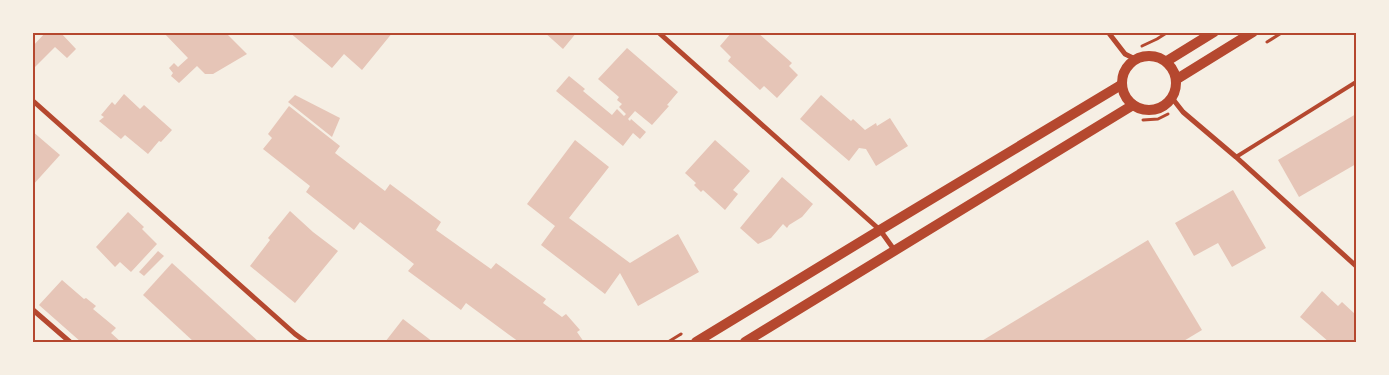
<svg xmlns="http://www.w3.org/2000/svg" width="1389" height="375" font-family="Ubuntu,sans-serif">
	<rect width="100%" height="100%" fill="#f6efe4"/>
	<!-- building -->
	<g fill="#e6c5b7">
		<polygon points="46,32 60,32 76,49 67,58 55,47 32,70 32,47"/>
		<polygon points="163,32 225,32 247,54 213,74 205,74 197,66 179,83 171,76 173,73 169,68 174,63 178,67 188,58"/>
		<polygon points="289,32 393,32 362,70 344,54 332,68"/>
		<polygon points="544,32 577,32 563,49"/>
		<polygon points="732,32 757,32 792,63 789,66 798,75 777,98 764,86 760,90 728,61 731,57 720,46"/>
		<polygon points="627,48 678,92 667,105 669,106 652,125 635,111 628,119 630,121 631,119 646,132 640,139 633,133 623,146 556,91 569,76 585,89 583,91 612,115 617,109 624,116 626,114 619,107 622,104 617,100 619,97 598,79"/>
		<polygon points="124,94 140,109 144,105 172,130 161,142 159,141 148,154 125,135 121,139 99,121 104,117 101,115 112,102 115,105"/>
		<polygon points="295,95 340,118 332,137 288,102"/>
		<polygon points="821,95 851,121 853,119 865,130 876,123 877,126 890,118 908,146 876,166 866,149 859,148 849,161 800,119"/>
		<polygon points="289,106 340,146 335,153 385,191 390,184 441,222 436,230 491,269 496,263 546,299 543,303 562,317 566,314 580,330 577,332 584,342 519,342 466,303 461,310 408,271 414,264 360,222 354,230 306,192 310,186 263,149 272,138 268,134"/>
		<polygon points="1356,114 1356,164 1299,197 1278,160"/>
		<polygon points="32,131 60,155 32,186"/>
		<polygon points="575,140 609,167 569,218 630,263 678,234 699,272 638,306 620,273 605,294 541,245 555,226 527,204"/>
		<polygon points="715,140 750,171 733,190 738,194 725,210 703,190 701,192 694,185 696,183 685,173"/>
		<polygon points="782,177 813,204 802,217 789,225 787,228 783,224 771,238 758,244 740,228"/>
		<polygon points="1233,190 1266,248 1232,267 1218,243 1194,256 1175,223"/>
		<polygon points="290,211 313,232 338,251 295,303 250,266 270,240 268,238"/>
		<polygon points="128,212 144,227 142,229 157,244 131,272 120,262 115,267 96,247"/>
		<polygon points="1148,240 1202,330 1182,342 980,342"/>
		<polygon points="158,251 164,256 144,276 139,272"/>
		<polygon points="172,263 259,342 194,342 143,295"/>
		<polygon points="62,280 84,299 86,298 96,306 93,309 116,328 111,333 121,342 81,342 39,305"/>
		<polygon points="1322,291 1338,306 1342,302 1356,315 1356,325 1354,328 1356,329 1356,341 1355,342 1329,342 1300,317"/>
		<polygon points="403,319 433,342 385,342"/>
	</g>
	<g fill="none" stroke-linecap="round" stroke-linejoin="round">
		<!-- path -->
		<g stroke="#b5482f" stroke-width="3">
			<polyline points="1267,42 1283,32"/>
			<polyline points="1142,46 1157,39 1168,32"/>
			<polyline points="1143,120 1158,119 1168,114"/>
			<polyline points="668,342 681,334"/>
		</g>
		<!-- service -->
		<polyline stroke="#b5482f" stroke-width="4" points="1236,157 1356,82"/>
		<!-- minor -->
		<g stroke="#b5482f" stroke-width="5">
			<polyline points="658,32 880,230 895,251"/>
			<polyline points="1108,32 1125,54 1135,59"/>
			<polyline points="1172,98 1183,112 1236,157 1356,266"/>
			<polyline points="32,100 295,334 306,342"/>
			<polyline points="32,309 70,342"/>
		</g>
		<!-- secondary -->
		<g stroke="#b5482f" stroke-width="10">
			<circle cx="1149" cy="83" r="27"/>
			<polyline points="1167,61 1214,32"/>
			<polyline points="1177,79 1253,32"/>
			<polyline points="696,342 880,230 1121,85"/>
			<polyline points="745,342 1133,105"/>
		</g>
	</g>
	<!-- border -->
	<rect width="1389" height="375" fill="none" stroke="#f6efe4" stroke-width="68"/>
	<rect x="34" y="34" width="1321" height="307" fill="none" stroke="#b5482f" stroke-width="2"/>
</svg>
